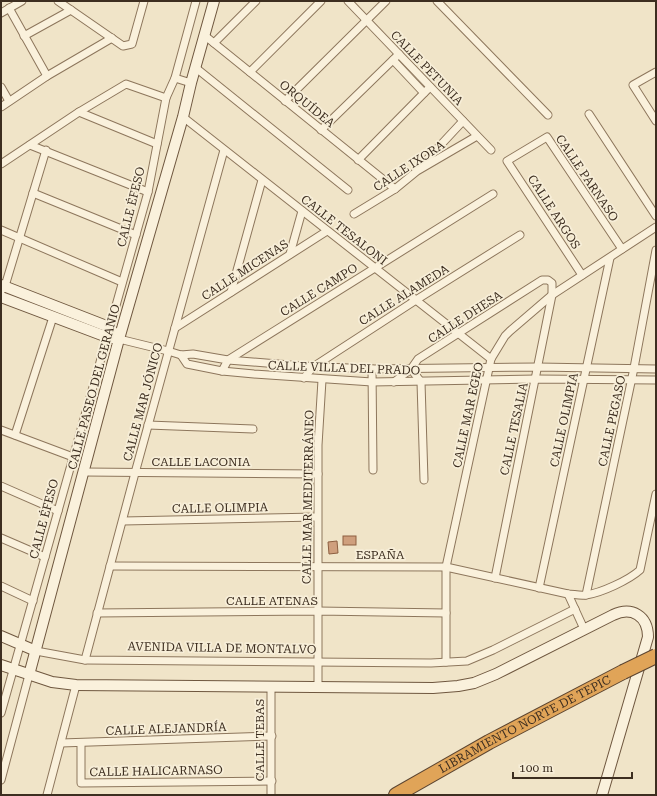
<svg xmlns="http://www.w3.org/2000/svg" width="657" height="796" font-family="'Roboto Serif',serif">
	<rect width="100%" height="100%" fill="#f0e4c8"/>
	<!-- building -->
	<g fill="#cf9f7d" stroke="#8d5f41">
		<rect x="343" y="536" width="13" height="9"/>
		<polygon points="337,541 338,553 329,554 328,542"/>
	</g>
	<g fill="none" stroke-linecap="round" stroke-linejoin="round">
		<!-- street casing -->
		<g stroke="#8d765c" stroke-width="9">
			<g id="street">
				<polyline points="58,1 123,46 132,44 144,1"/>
				<polyline points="348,1 491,150"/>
				<polyline points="437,1 548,115"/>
				<polyline points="9,8 47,76"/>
				<polyline points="1,13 22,1"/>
				<polyline points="204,35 395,189"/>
				<polyline points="24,36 71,10"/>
				<polyline points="214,43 256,1"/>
				<polyline points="393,60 424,93"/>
				<polyline points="196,68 348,190"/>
				<polyline points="250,72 321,1"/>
				<polyline points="656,72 633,85 656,121"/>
				<polyline points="175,78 191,83"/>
				<polyline points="1,87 9,101"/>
				<polyline points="285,101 386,1"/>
				<polyline points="1,107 47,76 112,38"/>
				<polyline points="79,112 157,144"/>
				<polyline points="589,114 656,216"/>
				<polyline points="183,117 491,359"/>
				<polyline points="321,130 399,54"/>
				<polyline points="30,145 148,192"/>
				<polyline points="358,160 430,87"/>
				<polyline points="1,164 79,112 126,84 166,98"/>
				<polyline points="422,165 463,121"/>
				<polyline points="33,193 136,235"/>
				<polyline points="354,214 395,189 417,171 477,136"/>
				<polyline points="1,230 122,282"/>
				<polyline points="290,254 302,211"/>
				<polyline points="582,275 507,161 547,137 622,249"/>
				<polyline points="2,290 5,286 46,150"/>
				<polyline points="231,292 262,180"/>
				<polyline points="175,328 327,231"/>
				<polyline points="119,339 168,351 181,355 193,354 228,360 302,366 372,369 538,367 656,369"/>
				<polyline points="181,355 187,364 222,371 254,374 372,382 536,379 656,380"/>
				<polyline points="372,369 373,470"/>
				<polyline points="411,369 421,382 424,480"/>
				<polyline points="222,371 228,360 493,194"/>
				<polyline points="304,378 313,367 416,300 520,235"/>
				<polyline points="394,382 411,369 418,359 542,280 548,280 552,283 552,295 495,578"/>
				<polyline points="148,425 253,429"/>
				<polyline points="1,430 73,457"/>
				<polyline points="15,435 53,317"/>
				<polyline points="84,472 318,474"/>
				<polyline points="1,486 58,511"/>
				<polyline points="123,521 317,517"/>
				<polyline points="1,538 45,557"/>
				<path d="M110,566L446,567L568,594C573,594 580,596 586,595C601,593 629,580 640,570L656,494"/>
				<polyline points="1,586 33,601"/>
				<polyline points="539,588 610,258"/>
				<polyline points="568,594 584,629"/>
				<polyline points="586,595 634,368 656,250"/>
				<polyline points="97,613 318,611 446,613"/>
				<polyline points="36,651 85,660 431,663 467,661 493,650 575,609"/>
				<polyline points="85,660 135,473 224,150"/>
				<polyline points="446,662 446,567 491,359 505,336 510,331 552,295 656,227"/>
				<polyline points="318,687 318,445 322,380"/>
				<polyline points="1,713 148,192 166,98 175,78 196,1"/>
				<polyline points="61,743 272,736"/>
				<polyline points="81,743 81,783 272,781"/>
				<polyline points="1,780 29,675"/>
				<polyline points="47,795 76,685"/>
				<polyline points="271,795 271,686"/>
			</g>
		</g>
		<!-- secondary casing -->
		<g stroke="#6f573f" stroke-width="12">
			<g id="secondary">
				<polyline points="1,285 109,327 119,339"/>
				<polyline points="1,297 107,337 119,339"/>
				<polyline points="1,636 36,651"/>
				<path d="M1,665L52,682L76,685L433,688L458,686L474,683L496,674L613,615C632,606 648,616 648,637L602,795"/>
				<polyline points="29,675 119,339 183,117 191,83 214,1"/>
			</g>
		</g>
		<!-- highway casing -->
		<g stroke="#5b4430" stroke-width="16">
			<g id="highway">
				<path id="s1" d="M396,795L489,742L623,672"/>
			</g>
		</g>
		<!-- street -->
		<use href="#street" stroke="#faf1dc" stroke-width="7"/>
		<!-- secondary -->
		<use href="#secondary" stroke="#faf1dc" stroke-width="10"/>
		<!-- highway -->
		<use href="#highway" stroke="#e0a458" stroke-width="14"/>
		<!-- highway-bridge casing -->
		<g stroke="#5b4430" stroke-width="16" stroke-linecap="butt">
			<polyline id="highway-bridge" points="623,672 656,656"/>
		</g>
		<!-- highway-bridge -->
		<use href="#highway-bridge" stroke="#e0a458" stroke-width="14"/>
	</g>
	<g text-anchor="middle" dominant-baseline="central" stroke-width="3.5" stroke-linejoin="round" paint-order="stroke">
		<!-- street labels -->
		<g font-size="12" fill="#3d2e20" stroke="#f7eed8">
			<text transform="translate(427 68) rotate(46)">CALLE PETUNIA</text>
			<text transform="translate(307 104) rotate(39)">ORQUÍDEA</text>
			<text transform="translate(409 166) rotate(-33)">CALLE IXORA</text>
			<text transform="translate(587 178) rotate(56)">CALLE PARNASO</text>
			<text transform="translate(131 207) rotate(-76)">CALLE ÉFESO</text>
			<text transform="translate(554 212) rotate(57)">CALLE ARGOS</text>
			<text transform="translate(344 230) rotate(38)">CALLE TESALONI</text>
			<text transform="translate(245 270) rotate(-33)">CALLE MICENAS</text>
			<text transform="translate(319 290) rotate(-32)">CALLE CAMPO</text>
			<text transform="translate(404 295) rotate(-32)">CALLE ALAMEDA</text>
			<text transform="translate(465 317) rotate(-33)">CALLE DHESA</text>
			<text transform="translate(344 368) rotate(2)">CALLE VILLA DEL PRADO</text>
			<text transform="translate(94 387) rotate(-75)">CALLE PASEO DEL GERANIO</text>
			<text transform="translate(143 402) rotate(-75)">CALLE MAR JÓNICO</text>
			<text transform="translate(468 415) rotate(-78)">CALLE MAR EGEO</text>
			<text transform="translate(564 420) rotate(-78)">CALLE OLIMPIA</text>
			<text transform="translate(612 421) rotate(-78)">CALLE PEGASO</text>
			<text transform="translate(514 429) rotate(-78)">CALLE TESALIA</text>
			<text x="201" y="462">CALLE LACONIA</text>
			<text transform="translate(308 497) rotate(-89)">CALLE MAR MEDITERRÁNEO</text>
			<text transform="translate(220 508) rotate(-1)">CALLE OLIMPIA</text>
			<text transform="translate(44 519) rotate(-75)">CALLE ÉFESO</text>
			<text x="380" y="555">ESPAÑA</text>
			<text x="272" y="601">CALLE ATENAS</text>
			<text transform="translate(222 648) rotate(1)">AVENIDA VILLA DE MONTALVO</text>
			<text stroke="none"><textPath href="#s1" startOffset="147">LIBRAMIENTO NORTE DE TEPIC</textPath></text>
			<text transform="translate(166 729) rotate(-2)">CALLE ALEJANDRÍA</text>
			<text transform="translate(260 740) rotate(-90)">CALLE TEBAS</text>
			<text transform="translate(156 771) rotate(-1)">CALLE HALICARNASO</text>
		</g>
	</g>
	<!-- border -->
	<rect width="657" height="796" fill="none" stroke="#3d2e20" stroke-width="4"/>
	<!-- scale -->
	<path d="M513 772v6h119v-6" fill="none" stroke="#3d2e20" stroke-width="2"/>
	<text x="519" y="772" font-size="12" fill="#3d2e20" stroke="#f7eed8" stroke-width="3" paint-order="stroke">100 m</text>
</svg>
